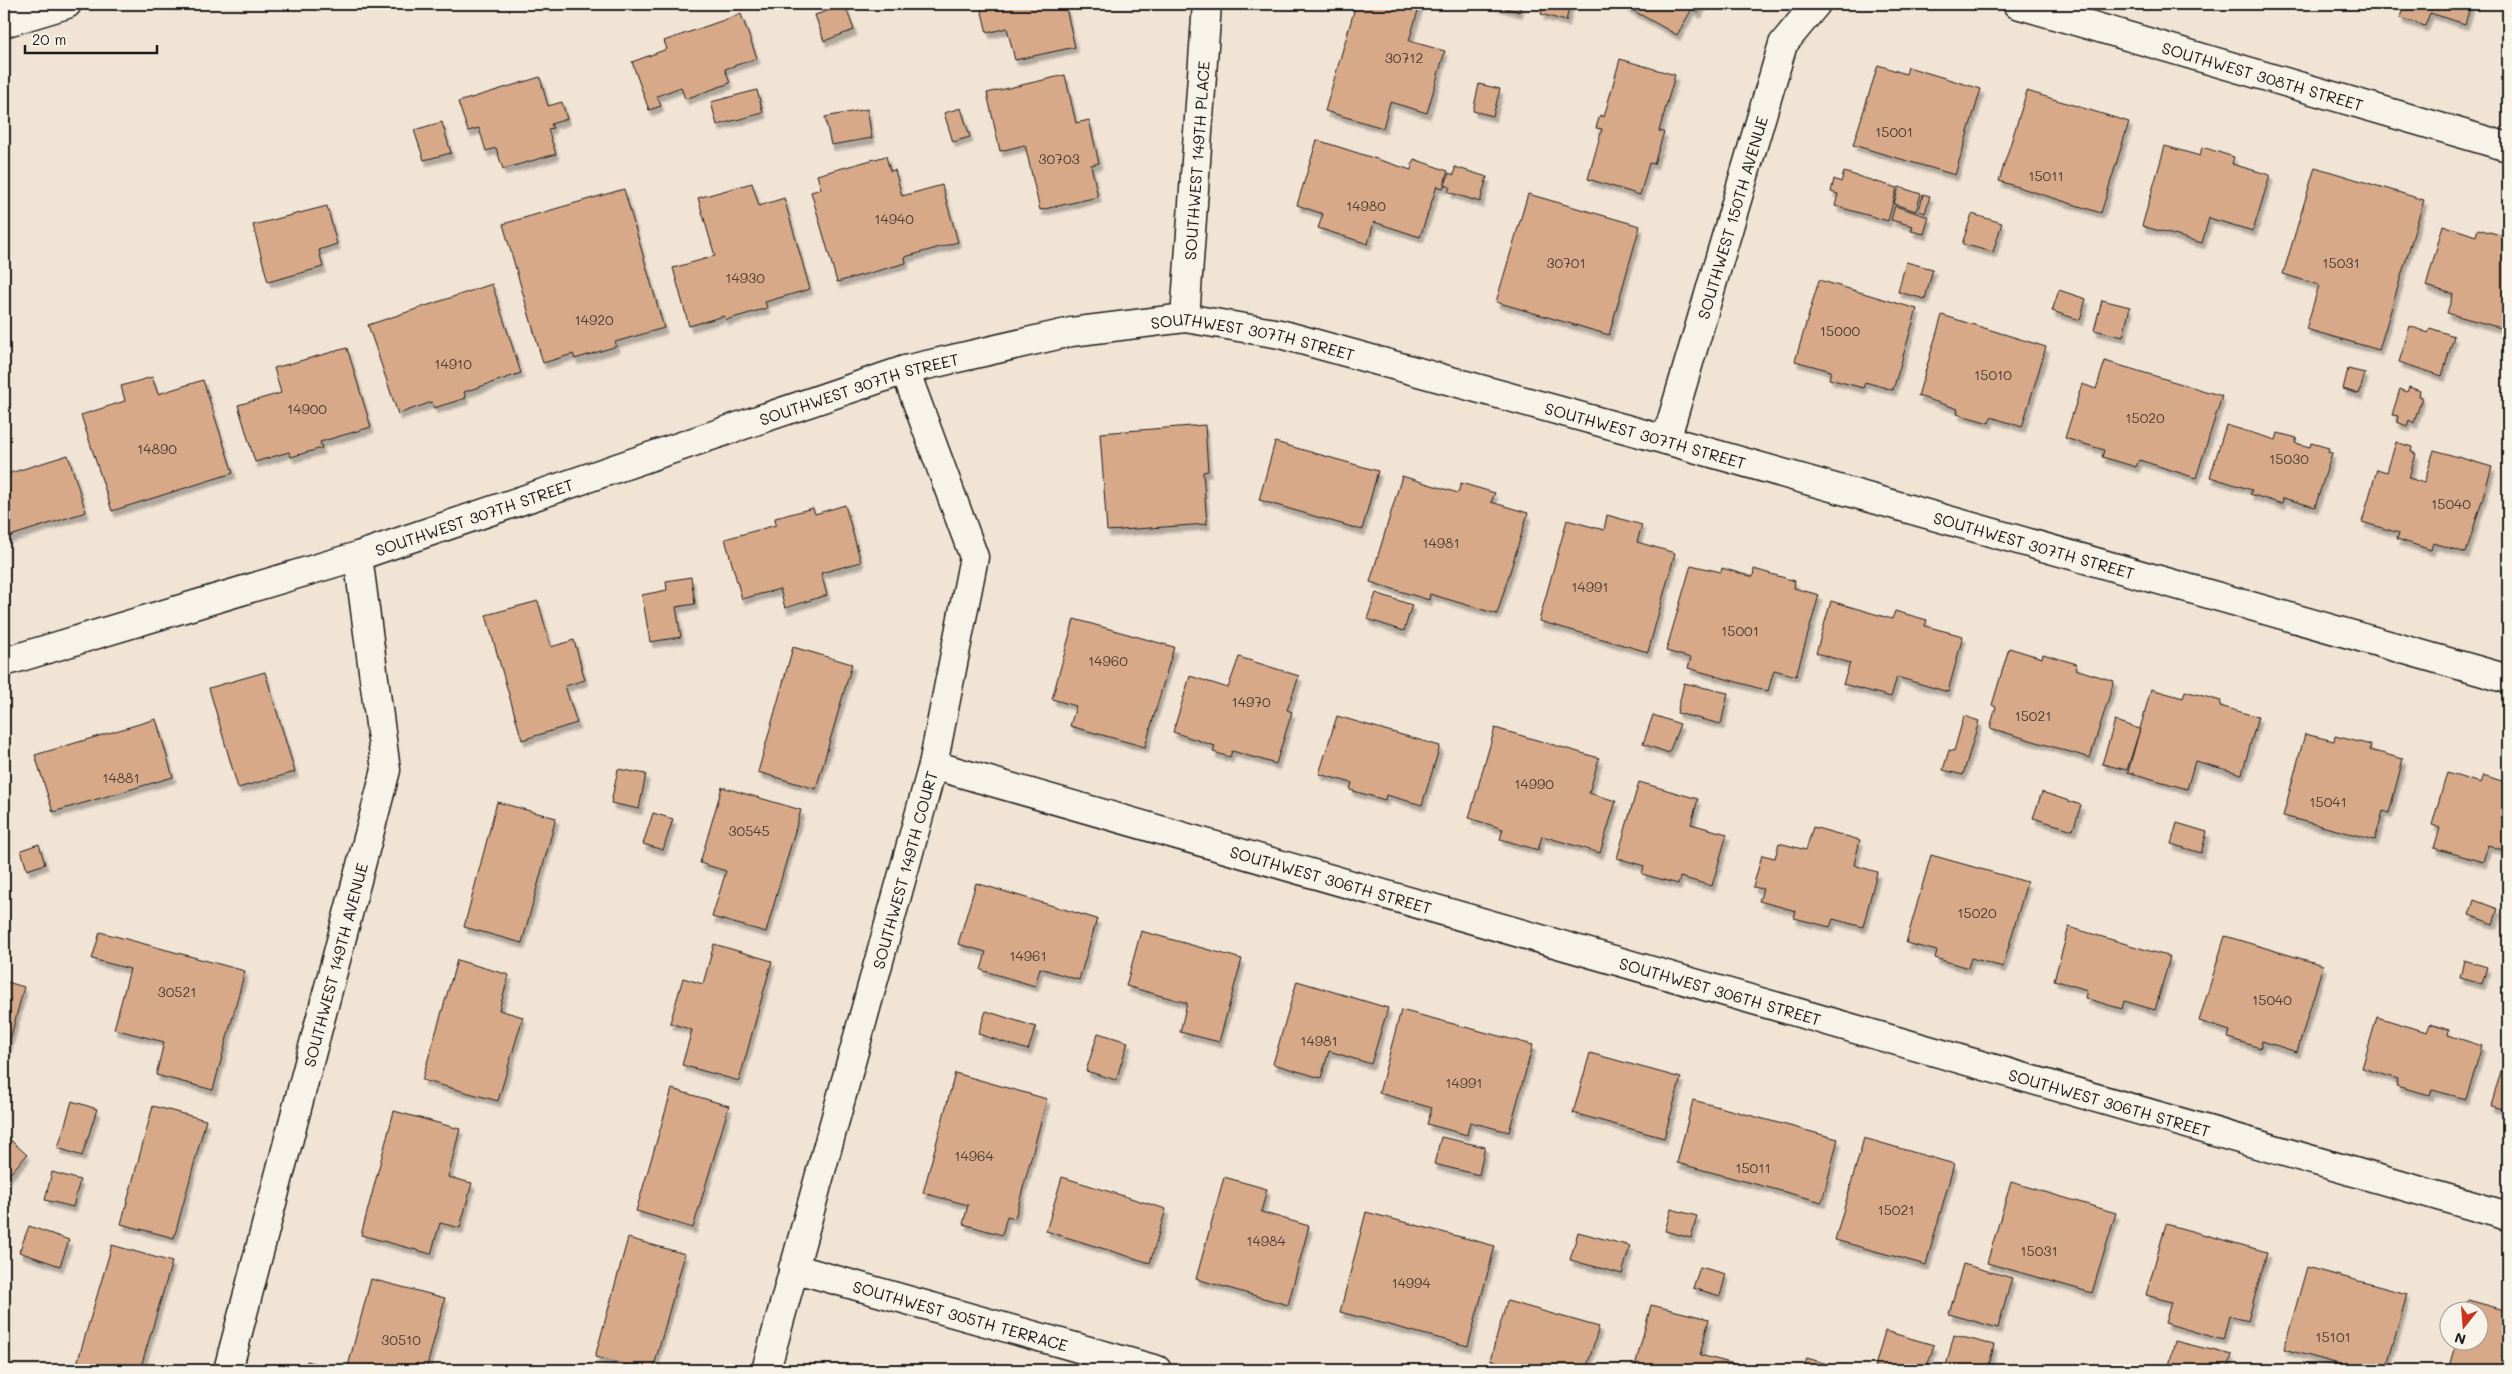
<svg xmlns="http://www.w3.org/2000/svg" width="2512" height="1374" font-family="Mali,sans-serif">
	<defs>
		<filter id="shadow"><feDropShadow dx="3" dy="5.5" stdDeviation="1" flood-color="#0004"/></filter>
	</defs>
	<rect width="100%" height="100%" fill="#f1e4d5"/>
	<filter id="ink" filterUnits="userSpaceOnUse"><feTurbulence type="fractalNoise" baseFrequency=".02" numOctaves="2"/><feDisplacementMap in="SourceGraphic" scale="10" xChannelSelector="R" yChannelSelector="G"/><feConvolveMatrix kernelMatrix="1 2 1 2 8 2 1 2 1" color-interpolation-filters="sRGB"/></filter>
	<g filter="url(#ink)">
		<!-- building -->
		<g fill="#d7a988" stroke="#1c1c1c" filter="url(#shadow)">
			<polygon points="980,4 1065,4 1075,47 1015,60 1007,28 987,33"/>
			<polygon points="1356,4 1420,4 1409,41 1445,51 1427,113 1390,102 1383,128 1325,111"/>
			<polygon points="1492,4 1521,4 1519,12"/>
			<polygon points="1544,4 1570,4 1566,21 1541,14"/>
			<polygon points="1626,4 1703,4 1698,13 1692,9 1677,35 1625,6"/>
			<polygon points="2404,4 2471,4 2465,24 2430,13 2425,26 2400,18"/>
			<polygon points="845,5 854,30 824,41 815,15"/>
			<polygon points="741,14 757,58 725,69 730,83 685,99 681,87 657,96 661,106 649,110 632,62 667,49 664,41"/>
			<polygon points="1620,59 1675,75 1659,131 1664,132 1654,164 1649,163 1640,195 1588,179 1602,129 1596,128 1600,115 1604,117"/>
			<polygon points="1878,65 1906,74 1908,67 1981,89 1955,175 1853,145"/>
			<polygon points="1065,75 1076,123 1089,120 1099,163 1091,165 1098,197 1040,210 1025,145 1000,151 987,93"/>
			<polygon points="540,77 548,106 562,102 567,119 551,124 553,128 548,129 556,154 503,169 496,148 486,151 479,128 468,131 458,102"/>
			<polygon points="1479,84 1500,89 1493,116 1473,111"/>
			<polygon points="757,90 763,113 717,125 711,102"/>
			<polygon points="2027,91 2129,122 2101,213 1999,181"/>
			<polygon points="961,108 970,137 953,142 944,113"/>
			<polygon points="867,109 872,138 831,145 825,117"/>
			<polygon points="442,122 451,153 424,160 414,130"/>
			<polygon points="1317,140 1411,170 1414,159 1448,171 1443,188 1437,186 1420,237 1374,222 1368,244 1318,228 1323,214 1297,205"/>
			<polygon points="2165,146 2200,156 2202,147 2234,157 2232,164 2270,175 2253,231 2209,218 2202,243 2142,226"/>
			<polygon points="886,156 890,171 895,170 902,196 942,185 958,242 905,257 906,263 837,282 811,192 821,189 817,175"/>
			<polygon points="1455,167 1487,177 1480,202 1448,192 1450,187 1445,185 1449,173 1454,175"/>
			<polygon points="2315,167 2424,200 2379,350 2306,329 2319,285 2283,274"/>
			<polygon points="1844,172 1897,188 1888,221 1835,206 1838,194 1831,192 1834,179 1841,182"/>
			<polygon points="752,183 759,206 784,198 810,289 765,302 767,308 726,320 724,316 689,326 673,268 715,256 698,198"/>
			<polygon points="1899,187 1921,194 1916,211 1894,204"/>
			<polygon points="624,189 664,328 615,342 617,346 575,359 573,354 543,363 503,224"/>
			<polygon points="1528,194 1640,226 1609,335 1496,302"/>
			<polygon points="1923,194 1930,196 1925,213 1919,211"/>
			<polygon points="327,206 337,244 319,250 323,267 268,282 253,225"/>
			<polygon points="1895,206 1929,217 1924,234 1911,231 1913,226 1891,220"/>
			<polygon points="1972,214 2002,223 1993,252 1962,244"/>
			<polygon points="2443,225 2476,236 2478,229 2508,237 2508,330 2447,313 2453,294 2426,286"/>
			<polygon points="1906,262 1933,269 1925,299 1898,292"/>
			<polygon points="1819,280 1917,309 1893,390 1865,382 1863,388 1829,379 1831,371 1795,361"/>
			<polygon points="492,284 521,373 464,392 466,398 434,408 432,402 398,414 368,325"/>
			<polygon points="2059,290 2086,299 2080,320 2052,311"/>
			<polygon points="2102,300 2130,307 2123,337 2094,330"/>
			<polygon points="1942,315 2046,347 2022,427 1991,417 1989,423 1957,414 1958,409 1918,396"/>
			<polygon points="2410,326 2428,333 2430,328 2454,336 2442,376 2399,362"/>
			<polygon points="347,348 371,427 320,442 322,448 291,457 289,452 255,462 238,405 281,393 274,368"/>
			<polygon points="2105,361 2222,396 2196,478 2139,460 2136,467 2102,457 2104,450 2065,438 2082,384 2096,389"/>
			<polygon points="2348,369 2365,373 2359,394 2343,389"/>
			<polygon points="152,377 158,394 203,380 233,473 112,511 81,415 125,401 121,386"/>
			<polygon points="2409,387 2420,391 2419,396 2422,397 2414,423 2409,420 2407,426 2397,422 2398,416 2392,415 2400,389 2407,392"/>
			<polygon points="1205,425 1208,471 1203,472 1207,524 1107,531 1100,433"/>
			<polygon points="2226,425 2276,440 2278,433 2297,438 2295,443 2310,447 2311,443 2329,448 2328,452 2332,453 2315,507 2283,498 2282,504 2250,494 2252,490 2210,477"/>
			<polygon points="1275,442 1378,471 1362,530 1259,500"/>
			<polygon points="2396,442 2412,447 2411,452 2416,454 2409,478 2424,483 2434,450 2492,467 2466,553 2433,543 2431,550 2397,539 2399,533 2362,522 2377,469 2387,472"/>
			<polygon points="68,455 86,512 4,538 4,475"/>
			<polygon points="1402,476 1458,493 1461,483 1495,493 1491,502 1528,513 1497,614 1430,594 1429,600 1370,582"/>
			<polygon points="845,505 861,562 821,573 827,595 785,608 780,589 742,599 725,539 776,525 775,518 813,508 815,514"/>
			<polygon points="1607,515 1642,525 1637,542 1675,553 1648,652 1539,621 1567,520 1604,530"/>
			<polygon points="1691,565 1721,572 1722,568 1753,577 1754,569 1795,581 1794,588 1819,595 1796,676 1774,670 1768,691 1688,668 1691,658 1666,651"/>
			<polygon points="691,577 695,604 676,607 681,637 650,642 642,595 667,590 666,581"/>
			<polygon points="1376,593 1412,605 1404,631 1367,619"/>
			<polygon points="538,601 551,647 574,640 585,680 565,686 577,723 522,740 486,615"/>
			<polygon points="1831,601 1892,619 1895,611 1927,620 1925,626 1963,636 1948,692 1897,677 1891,697 1843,684 1850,663 1816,653"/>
			<polygon points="1074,619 1174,647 1145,747 1070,726 1076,706 1052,699"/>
			<polygon points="793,647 852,664 816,789 758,772"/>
			<polygon points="2009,648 2042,658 2043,654 2077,664 2075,669 2114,681 2090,758 1990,728 1996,707 1992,705"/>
			<polygon points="1239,657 1299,676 1287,710 1292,712 1276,764 1232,751 1230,757 1213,752 1215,746 1173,732 1190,676 1228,688"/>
			<polygon points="265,672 295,772 238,788 209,688"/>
			<polygon points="1684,683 1728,693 1721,724 1677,713"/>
			<polygon points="2151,689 2183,698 2185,691 2221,701 2220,706 2258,717 2242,774 2195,761 2187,789 2128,772"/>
			<polygon points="1653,715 1680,724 1669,753 1643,744"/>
			<polygon points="1337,716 1440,746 1422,805 1386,795 1385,800 1350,790 1352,783 1319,774"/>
			<polygon points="1964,716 1979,721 1963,775 1943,770 1949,750 1954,751"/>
			<polygon points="156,719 173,777 53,812 35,755"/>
			<polygon points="2115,721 2140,729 2127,770 2102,764"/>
			<polygon points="1495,728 1599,758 1589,793 1616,801 1600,853 1542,836 1538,850 1500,839 1503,829 1469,818"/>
			<polygon points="2305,734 2334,741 2335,736 2371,745 2370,750 2403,759 2389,813 2383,811 2375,840 2283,816"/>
			<polygon points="618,769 646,774 639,809 611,803"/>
			<polygon points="2447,773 2480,783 2483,775 2508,783 2508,852 2488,845 2483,862 2434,848 2440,828 2432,825"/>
			<polygon points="1639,782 1698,799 1691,824 1727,834 1712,886 1680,877 1678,884 1642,874 1644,866 1617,858"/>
			<polygon points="722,787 801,810 766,932 712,917 726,871 700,863"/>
			<polygon points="2042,792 2081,805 2073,830 2033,818"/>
			<polygon points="497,802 556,818 522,943 464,927"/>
			<polygon points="653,813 673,819 663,850 643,844"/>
			<polygon points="2177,823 2207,832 2201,853 2171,844"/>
			<polygon points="1813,827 1860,840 1854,865 1877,872 1863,927 1833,919 1830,927 1794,918 1796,911 1759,901 1763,889 1753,887 1762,855 1775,858 1779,843 1806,850"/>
			<polygon points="39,844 45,864 27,870 21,850"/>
			<polygon points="1931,855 2027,882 2003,967 1971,958 1968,968 1935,958 1937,951 1906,943"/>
			<polygon points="976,883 1097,919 1079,980 1040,968 1035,986 981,970 986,952 958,944"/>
			<polygon points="2474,900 2498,909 2493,924 2469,915"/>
			<polygon points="2069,927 2170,957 2155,1010 2124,1001 2122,1009 2085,998 2087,990 2054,980"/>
			<polygon points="1141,931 1242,959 1219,1042 1180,1032 1187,1003 1126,986"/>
			<polygon points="100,932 245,971 213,1090 156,1075 164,1042 114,1029 130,969 92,959"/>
			<polygon points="2225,936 2323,965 2297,1052 2262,1041 2260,1048 2228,1038 2230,1031 2199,1021"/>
			<polygon points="714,944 772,961 739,1081 682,1065 692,1030 670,1023 683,978 703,984"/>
			<polygon points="457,960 509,975 499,1010 523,1017 498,1101 422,1080"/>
			<polygon points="2464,960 2487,967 2482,984 2460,978"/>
			<polygon points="4,981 24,987 4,1062"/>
			<polygon points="1297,981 1388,1008 1371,1064 1329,1051 1321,1078 1273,1064"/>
			<polygon points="1401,1010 1533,1045 1509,1132 1470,1122 1467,1135 1427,1124 1432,1108 1379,1093"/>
			<polygon points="986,1011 1036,1027 1028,1050 978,1034"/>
			<polygon points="2377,1017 2427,1032 2430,1024 2449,1030 2448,1035 2482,1046 2466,1099 2432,1090 2430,1095 2396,1086 2398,1079 2362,1068"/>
			<polygon points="1098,1033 1128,1042 1116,1080 1086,1071"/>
			<polygon points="2508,1047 2508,1110 2491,1106"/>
			<polygon points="1590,1053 1681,1078 1664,1138 1573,1113"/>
			<polygon points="955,1073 1047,1099 1015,1218 1007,1216 1002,1235 963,1224 968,1205 923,1193"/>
			<polygon points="672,1089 729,1106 693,1228 636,1211"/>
			<polygon points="1693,1100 1838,1139 1822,1202 1677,1163"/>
			<polygon points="72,1101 97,1109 82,1156 58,1148"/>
			<polygon points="153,1106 206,1120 174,1238 121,1224"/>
			<polygon points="394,1111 460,1129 448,1177 472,1183 460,1228 440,1223 431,1254 361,1235"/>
			<polygon points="4,1134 27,1155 5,1179 4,1178"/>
			<polygon points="1441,1137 1485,1147 1479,1175 1434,1164"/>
			<polygon points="1864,1138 1954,1164 1926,1265 1835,1240"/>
			<polygon points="52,1172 80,1180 73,1207 45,1200"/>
			<polygon points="1062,1177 1166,1209 1150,1263 1046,1231"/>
			<polygon points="1224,1177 1267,1189 1261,1212 1309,1226 1288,1305 1196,1279"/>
			<polygon points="2011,1182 2116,1213 2092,1293 1987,1263"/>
			<polygon points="1671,1209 1697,1216 1691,1238 1665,1231"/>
			<polygon points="1366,1212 1495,1246 1468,1346 1340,1312"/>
			<polygon points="2166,1224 2267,1252 2248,1321 2229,1316 2223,1340 2165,1323 2171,1302 2146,1295"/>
			<polygon points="29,1226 69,1240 60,1266 19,1252"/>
			<polygon points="1578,1232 1630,1246 1622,1274 1570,1260"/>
			<polygon points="628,1238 685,1254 653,1370 645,1370 595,1357"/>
			<polygon points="112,1245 172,1262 140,1370 87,1370 76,1367"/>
			<polygon points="1963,1264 2012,1278 1998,1328 1949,1314"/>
			<polygon points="1700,1267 1726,1274 1720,1296 1693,1288"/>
			<polygon points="2307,1267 2407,1294 2386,1370 2361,1370 2284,1349"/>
			<polygon points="371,1279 445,1298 426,1370 347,1370"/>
			<polygon points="2468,1300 2508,1311 2508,1370 2449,1370 2457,1342 2480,1342 2480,1312 2465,1312"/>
			<polygon points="1507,1301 1599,1327 1586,1370 1526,1370 1490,1360"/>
			<polygon points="1651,1305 1709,1319 1700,1355 1746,1367 1745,1370 1634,1370"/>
			<polygon points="1885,1331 1934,1345 1926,1370 1874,1370"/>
			<polygon points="1954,1335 1994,1345 1988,1370 1945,1370"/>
			<polygon points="2175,1341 2232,1355 2228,1370 2168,1370"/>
			<polygon points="1807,1358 1848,1370 1803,1370"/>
			<polygon points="307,1361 340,1370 305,1370"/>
		</g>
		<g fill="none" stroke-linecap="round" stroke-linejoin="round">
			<!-- street casing -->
			<g stroke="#1c1c1c" stroke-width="31">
				<g id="street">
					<path id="s1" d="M2017,4L2508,147"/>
					<path id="s2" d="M1185,318L1207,4"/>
					<path id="s3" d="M1666,440L1783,44L1816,4"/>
					<path id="s4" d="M4,662L358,556L905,370L1071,332L1185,318L1280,334L1666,440L2508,679"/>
					<path id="s5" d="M933,765L2508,1216"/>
					<path id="s6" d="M793,1268L1157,1370"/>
					<path id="s7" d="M228,1370L386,770L358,556"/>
					<path id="s8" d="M766,1370L933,765L974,557L905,370"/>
				</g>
			</g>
			<!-- highway casing -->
			<g stroke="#1c1c1c" stroke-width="31">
				<polyline id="highway" points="4,23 67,4"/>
			</g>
			<!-- street -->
			<use href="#street" stroke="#f7f3e8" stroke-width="28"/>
			<!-- highway -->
			<use href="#highway" stroke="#f7f3e8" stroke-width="28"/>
		</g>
	</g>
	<g text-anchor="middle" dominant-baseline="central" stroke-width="4" stroke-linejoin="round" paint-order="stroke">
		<!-- number labels -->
		<g font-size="14" fill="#4b3f37">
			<text x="1404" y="57">30712</text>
			<text x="1894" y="131">15001</text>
			<text x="1059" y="158">30703</text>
			<text x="2046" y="175">15011</text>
			<text x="1366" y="205">14980</text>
			<text x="894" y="218">14940</text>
			<text x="1566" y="262">30701</text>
			<text x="2341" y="262">15031</text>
			<text x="745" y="277">14930</text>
			<text x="594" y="319">14920</text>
			<text x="1840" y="330">15000</text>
			<text x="453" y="363">14910</text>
			<text x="1993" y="374">15010</text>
			<text x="307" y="408">14900</text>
			<text x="2145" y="417">15020</text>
			<text x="157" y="448">14890</text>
			<text x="2289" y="458">15030</text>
			<text x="2451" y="503">15040</text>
			<text x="1441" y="542">14981</text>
			<text x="1590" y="586">14991</text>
			<text x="1740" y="630">15001</text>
			<text x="1108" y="660">14960</text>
			<text x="1251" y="701">14970</text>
			<text x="2033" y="715">15021</text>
			<text x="121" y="777">14881</text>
			<text x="1534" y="783">14990</text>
			<text x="2328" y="801">15041</text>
			<text x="749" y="830">30545</text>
			<text x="1977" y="912">15020</text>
			<text x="1028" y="955">14961</text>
			<text x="177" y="991">30521</text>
			<text x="2272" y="999">15040</text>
			<text x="1319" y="1040">14981</text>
			<text x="1464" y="1082">14991</text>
			<text x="974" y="1155">14964</text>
			<text x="1753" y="1167">15011</text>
			<text x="1896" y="1209">15021</text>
			<text x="1266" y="1240">14984</text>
			<text x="2039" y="1250">15031</text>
			<text x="1411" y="1282">14994</text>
			<text x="2333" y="1336">15101</text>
			<text x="401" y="1339">30510</text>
		</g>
		<!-- street labels -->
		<g font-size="16" fill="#1c1c1c" stroke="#f7f3e8">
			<text stroke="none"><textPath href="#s1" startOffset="256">SOUTHWEST 308TH STREET</textPath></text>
			<text stroke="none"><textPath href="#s2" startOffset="158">SOUTHWEST 149TH PLACE</textPath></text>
			<text stroke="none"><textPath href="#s3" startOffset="232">SOUTHWEST 150TH AVENUE</textPath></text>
			<text stroke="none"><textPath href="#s4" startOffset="1302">SOUTHWEST 307TH STREET</textPath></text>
			<text stroke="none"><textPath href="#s4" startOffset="898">SOUTHWEST 307TH STREET</textPath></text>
			<text stroke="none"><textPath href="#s4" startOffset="1708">SOUTHWEST 307TH STREET</textPath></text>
			<text stroke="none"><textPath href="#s4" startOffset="492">SOUTHWEST 307TH STREET</textPath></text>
			<text stroke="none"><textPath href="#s4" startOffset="2112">SOUTHWEST 307TH STREET</textPath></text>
			<text stroke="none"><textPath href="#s8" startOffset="519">SOUTHWEST 149TH COURT</textPath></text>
			<text stroke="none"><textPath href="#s5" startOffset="414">SOUTHWEST 306TH STREET</textPath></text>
			<text stroke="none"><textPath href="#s7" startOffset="419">SOUTHWEST 149TH AVENUE</textPath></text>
			<text stroke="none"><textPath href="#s5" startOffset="819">SOUTHWEST 306TH STREET</textPath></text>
			<text stroke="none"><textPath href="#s5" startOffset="1224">SOUTHWEST 306TH STREET</textPath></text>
			<text stroke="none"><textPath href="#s6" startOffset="174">SOUTHWEST 305TH TERRACE</textPath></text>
		</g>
	</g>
	<!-- margin -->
	<rect width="2512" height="1374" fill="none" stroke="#f7f3e8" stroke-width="20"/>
	<rect x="10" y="10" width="2492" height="1354" fill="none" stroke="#1c1c1c" stroke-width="2" filter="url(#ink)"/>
	<!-- north arrow -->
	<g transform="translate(2464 1326) rotate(197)"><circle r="24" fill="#f7f3e8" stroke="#9f9d96"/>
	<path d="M0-4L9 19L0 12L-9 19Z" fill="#c8321e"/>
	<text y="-8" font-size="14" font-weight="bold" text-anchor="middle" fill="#1c1c1c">N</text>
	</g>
	<!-- scale -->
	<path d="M25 45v8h132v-8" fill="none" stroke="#1c1c1c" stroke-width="2.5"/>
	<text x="32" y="45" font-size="15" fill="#1c1c1c" stroke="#f7f3e8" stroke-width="4" paint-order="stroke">20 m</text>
</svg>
